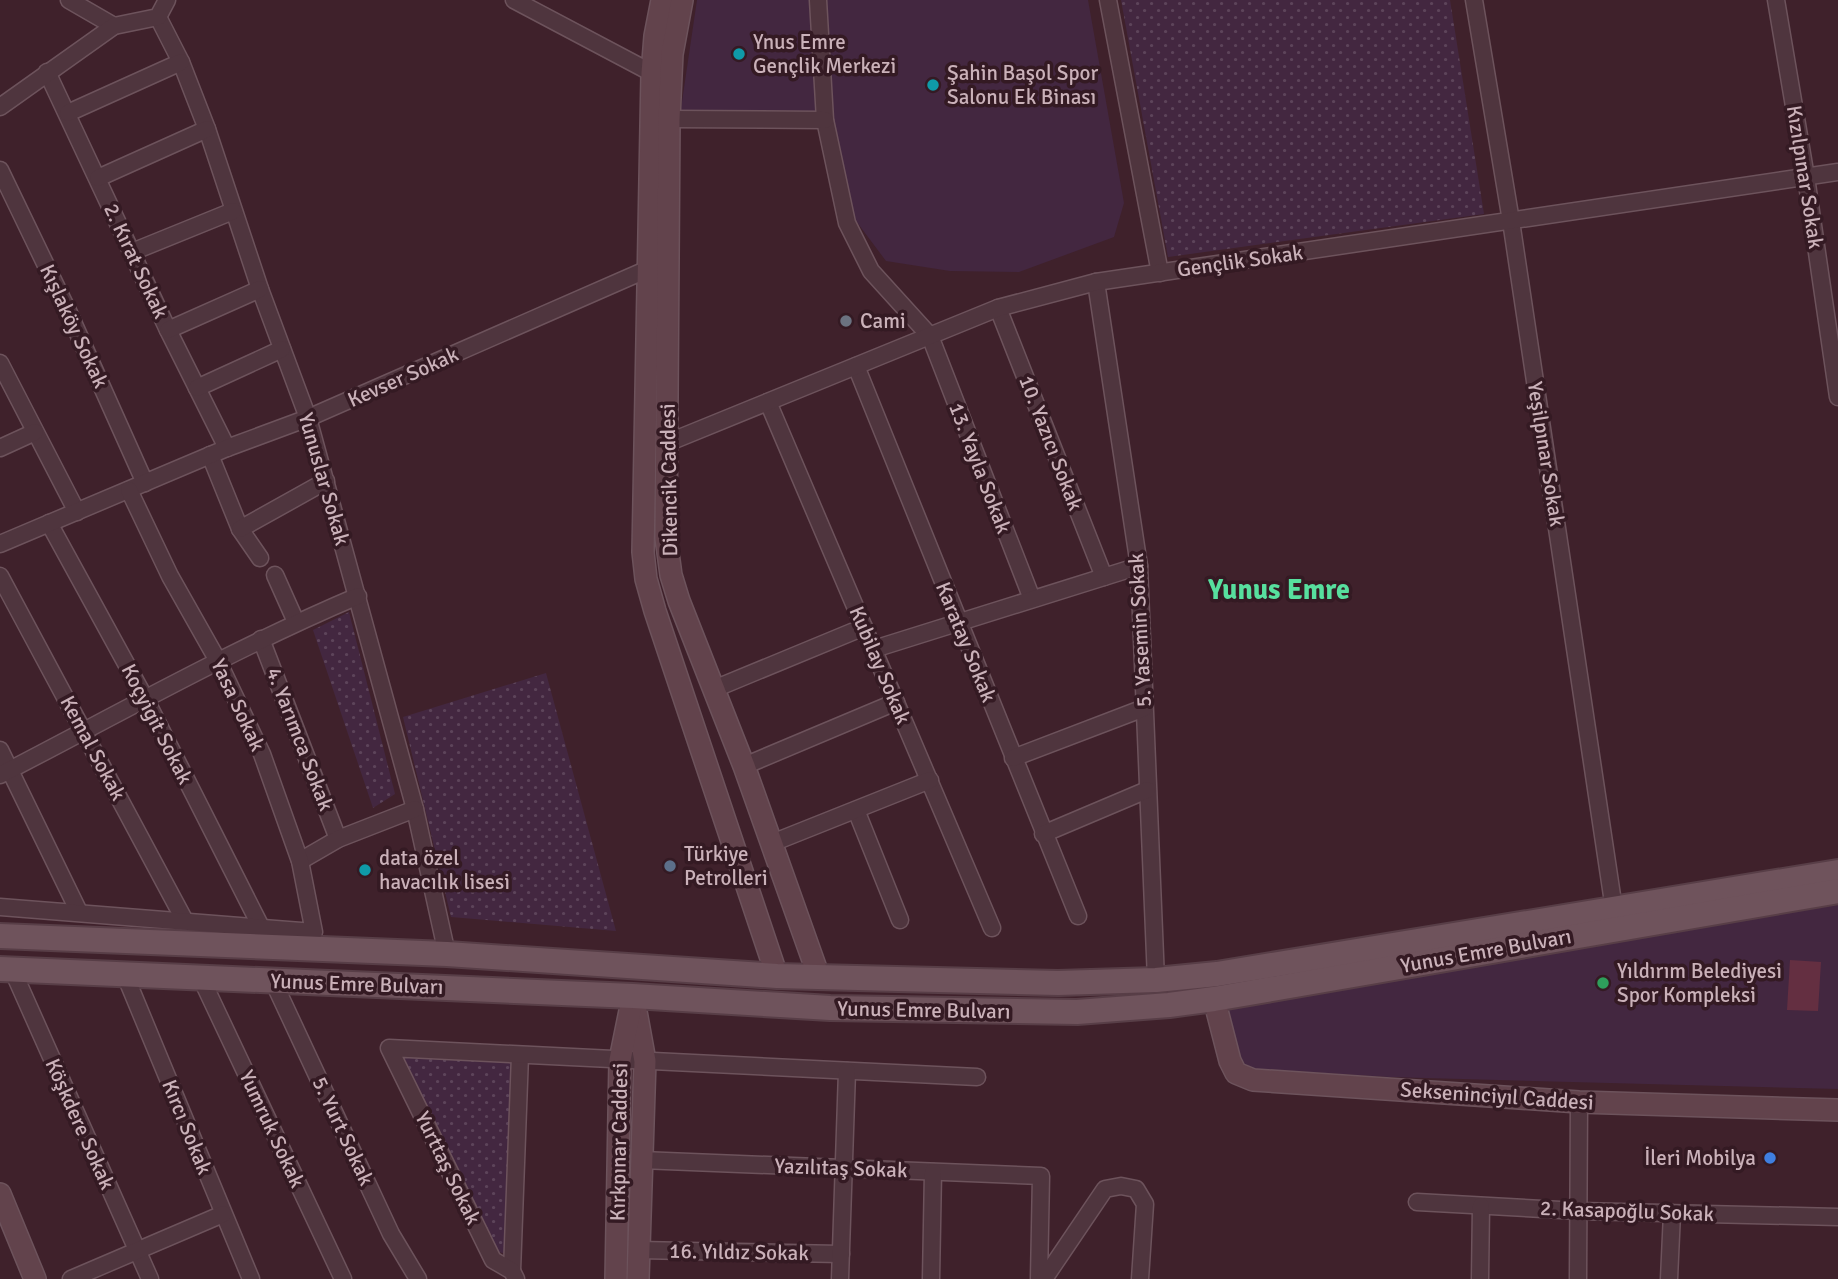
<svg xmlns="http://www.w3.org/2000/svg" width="1838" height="1279" font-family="Signika,sans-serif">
	<defs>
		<pattern id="grass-dots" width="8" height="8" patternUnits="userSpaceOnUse" patternTransform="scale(1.75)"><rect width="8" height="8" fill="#432740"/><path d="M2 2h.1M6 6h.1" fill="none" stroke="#5d445a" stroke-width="1.8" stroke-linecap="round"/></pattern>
	</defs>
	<rect width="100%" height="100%" fill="#3f212b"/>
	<!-- grass -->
	<g fill="url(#grass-dots)">
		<polygon points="1121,0 1450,0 1484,214 1168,257"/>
		<polygon points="349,612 395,794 373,808 313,630"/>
		<polygon points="546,673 616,931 451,917 403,717"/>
		<polygon points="401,1055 514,1061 506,1254 499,1252"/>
	</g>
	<!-- garden -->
	<g fill="#432740">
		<polygon points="697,0 1088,0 1124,203 1114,237 1019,272 950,271 886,261 853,217 817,118 680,115"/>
		<polygon points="1838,905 1838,1089 1388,1077 1242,1068 1222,1007 1713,923"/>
	</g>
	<!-- water -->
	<polygon fill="#642f41" points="1790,960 1821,962 1818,1011 1787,1010"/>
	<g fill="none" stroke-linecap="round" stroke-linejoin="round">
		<!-- minor casing -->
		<g stroke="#6d535c" stroke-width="19">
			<g id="minor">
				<polyline points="69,0 114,26"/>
				<polyline points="514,0 652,73"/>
				<polyline points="818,0 825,120 847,223 871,271 930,336 1032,599"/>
				<polyline points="1108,0 1160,273"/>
				<polyline points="1474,0 1511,221 1614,909"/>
				<polyline points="1776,0 1806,177 1838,397"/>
				<polyline points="158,17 181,62 207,129 260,289 308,418 415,809 447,954"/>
				<polyline points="47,72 168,330 227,448"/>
				<polyline points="0,107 114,26 158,17 167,0"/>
				<polyline points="68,113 181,62"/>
				<polyline points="669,119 825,120"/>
				<polyline points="0,170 68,311 145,483"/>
				<polyline points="98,178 207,129"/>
				<polyline points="132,252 233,211"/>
				<polyline points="1096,282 1139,566 1156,980"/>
				<polyline points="998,308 1104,577"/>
				<polyline points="168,330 260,289"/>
				<polyline points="0,363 77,512"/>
				<polyline points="856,366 1078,916"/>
				<polyline points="197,388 282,349"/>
				<polyline points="768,402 992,928"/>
				<polyline points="667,443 998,308 1096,282 1838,172"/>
				<polyline points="0,448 35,432"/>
				<polyline points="210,455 240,529 260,558"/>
				<polyline points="49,523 146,700 261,927"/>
				<polyline points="240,529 326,481"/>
				<polyline points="0,544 227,448 308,418 648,269"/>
				<polyline points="275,575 296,622"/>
				<polyline points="0,576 185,921"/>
				<polyline points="261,639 338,839"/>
				<polyline points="874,649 1139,566"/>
				<polyline points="714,689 864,627"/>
				<polyline points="0,750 79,912"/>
				<polyline points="1013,758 1144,708"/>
				<polyline points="744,766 896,702"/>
				<path d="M0,775C118,714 235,648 358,596"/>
				<polyline points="856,810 900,920"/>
				<polyline points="1043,834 1147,790"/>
				<polyline points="772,843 930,780"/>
				<polyline points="300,861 338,839 415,809"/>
				<polyline points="0,907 314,932 300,861 262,754 218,661 170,576 129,490"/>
				<polyline points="12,969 150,1279"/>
				<polyline points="125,975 251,1279"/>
				<polyline points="201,978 343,1279"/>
				<polyline points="273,981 391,1234 418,1279"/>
				<polyline points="641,1160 1041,1176 1039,1279"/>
				<polyline points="1417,1202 1579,1211 1838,1217"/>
				<polyline points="638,1250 841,1254"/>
				<polyline points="512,1271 520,1055"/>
				<polyline points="71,1279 223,1214"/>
				<polyline points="516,1279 512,1271 493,1260 389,1048 977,1077"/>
				<polyline points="840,1279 847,1071"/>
				<polyline points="931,1279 933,1172"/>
				<polyline points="1044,1279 1105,1189 1121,1186 1136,1189 1145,1204 1140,1279"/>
				<polyline points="1480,1279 1481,1206"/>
				<polyline points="1578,1279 1579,1102"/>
				<polyline points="1669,1279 1672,1213"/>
			</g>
		</g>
		<!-- secondary casing -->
		<g stroke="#6d535c" stroke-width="24">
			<g id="secondary">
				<polyline points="662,0 655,36 652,73 643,552 646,579 655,611 777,976"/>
				<polyline points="682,0 672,54 669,119 666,538 671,575 679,601 744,766 819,977"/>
				<polyline points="1214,999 1230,1061 1236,1073 1253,1080 1579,1102 1838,1110"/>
				<polyline points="635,1006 645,1061 638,1279"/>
				<polyline points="0,1194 35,1279"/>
				<polyline points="616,1279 620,1060 633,996"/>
			</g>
		</g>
		<!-- primary casing -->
		<g stroke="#583e47" stroke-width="28">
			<g id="primary">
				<polyline points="0,936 447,954 777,976 1058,983 1156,980 1217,974 1838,872"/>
				<polyline points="0,969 633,996 830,1008 1077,1012 1169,1005 1214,999 1838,891"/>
			</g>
		</g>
		<!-- minor -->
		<use href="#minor" stroke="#4f353e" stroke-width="16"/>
		<!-- secondary -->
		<use href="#secondary" stroke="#62434c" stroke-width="21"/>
		<!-- primary -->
		<use href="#primary" stroke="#6f535c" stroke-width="24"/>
	</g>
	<!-- markers -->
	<g fill="#0f9aa8" stroke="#341a23" stroke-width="2.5">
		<circle cx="739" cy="54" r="7"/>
		<circle cx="933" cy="85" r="7"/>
		<circle cx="365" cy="870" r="7"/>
	</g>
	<circle fill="#6b7280" stroke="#341a23" stroke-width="2.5" cx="846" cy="321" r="7"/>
	<circle fill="#5c6f8a" stroke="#341a23" stroke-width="2.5" cx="670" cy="866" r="7"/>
	<circle fill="#2e9e5b" stroke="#341a23" stroke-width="2.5" cx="1603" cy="983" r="7"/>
	<circle fill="#3f7fe0" stroke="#341a23" stroke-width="2.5" cx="1770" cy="1158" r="7"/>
	<g text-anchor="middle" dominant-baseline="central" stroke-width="7" stroke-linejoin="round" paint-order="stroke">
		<!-- poi labels -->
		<g font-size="21" fill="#cab1b9" stroke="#341a23" text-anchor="start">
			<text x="753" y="42">Ynus Emre<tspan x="753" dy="24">Gençlik Merkezi</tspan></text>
			<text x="947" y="73">Şahin Başol Spor<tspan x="947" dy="24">Salonu Ek Binası</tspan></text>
			<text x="860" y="321">Cami</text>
			<text x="684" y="854">Türkiye<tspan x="684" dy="24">Petrolleri</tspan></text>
			<text x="379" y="858">data özel<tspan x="379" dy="24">havacılık lisesi</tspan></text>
			<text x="1617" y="971">Yıldırım Belediyesi<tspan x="1617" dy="24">Spor Kompleksi</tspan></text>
			<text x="1756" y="1158" text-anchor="end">İleri Mobilya</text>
		</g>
		<!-- street labels -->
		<g font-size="21" fill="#cab1b9" stroke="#341a23">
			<text transform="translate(1805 177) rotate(81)">Kızılpınar Sokak</text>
			<text transform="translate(136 261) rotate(65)">2. Kırat Sokak</text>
			<text transform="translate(1240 261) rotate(-8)">Gençlik Sokak</text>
			<text transform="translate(74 326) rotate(65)">Kışlaköy Sokak</text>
			<text transform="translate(403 377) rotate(-24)">Kevser Sokak</text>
			<text transform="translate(1051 443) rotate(69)">10. Yazıcı Sokak</text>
			<text transform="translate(1546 454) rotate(81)">Yeşilpınar Sokak</text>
			<text transform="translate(980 468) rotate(69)">13. Yayla Sokak</text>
			<text transform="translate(324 479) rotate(74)">Yunuslar Sokak</text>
			<text transform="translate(669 480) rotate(-91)">Dikencik Caddesi</text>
			<text transform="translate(1140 630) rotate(-93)">5. Yasemin Sokak</text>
			<text transform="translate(966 642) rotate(68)">Karatay Sokak</text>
			<text transform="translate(880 665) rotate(67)">Kubilay Sokak</text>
			<text transform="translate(238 705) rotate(65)">Yasa Sokak</text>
			<text transform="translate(157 724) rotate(63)">Koçyigit Sokak</text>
			<text transform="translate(300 739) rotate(69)">4. Yarımca Sokak</text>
			<text transform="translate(93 748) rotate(62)">Kemal Sokak</text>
			<text transform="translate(1486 951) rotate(-10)">Yunus Emre Bulvarı</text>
			<text transform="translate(357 984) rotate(2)">Yunus Emre Bulvarı</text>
			<text transform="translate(924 1010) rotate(1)">Yunus Emre Bulvarı</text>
			<text transform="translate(1497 1096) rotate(4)">Sekseninciyıl Caddesi</text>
			<text transform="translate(80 1124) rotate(66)">Köşkdere Sokak</text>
			<text transform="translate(187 1127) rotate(68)">Kırcı Sokak</text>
			<text transform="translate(272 1129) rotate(65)">Yumruk Sokak</text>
			<text transform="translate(343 1131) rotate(65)">5. Yurt Sokak</text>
			<text transform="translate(619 1142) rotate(-89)">Kırkpınar Caddesi</text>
			<text transform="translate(448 1168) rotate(64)">Yurttaş Sokak</text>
			<text transform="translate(841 1168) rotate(2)">Yazılıtaş Sokak</text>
			<text transform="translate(1627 1211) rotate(2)">2. Kasapoğlu Sokak</text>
			<text transform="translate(739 1252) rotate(1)">16. Yıldız Sokak</text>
		</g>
		<!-- district labels -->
		<g font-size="28" font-weight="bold" fill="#57df9e" stroke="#341a23">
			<text x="1279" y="590">Yunus Emre</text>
		</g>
	</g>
</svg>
